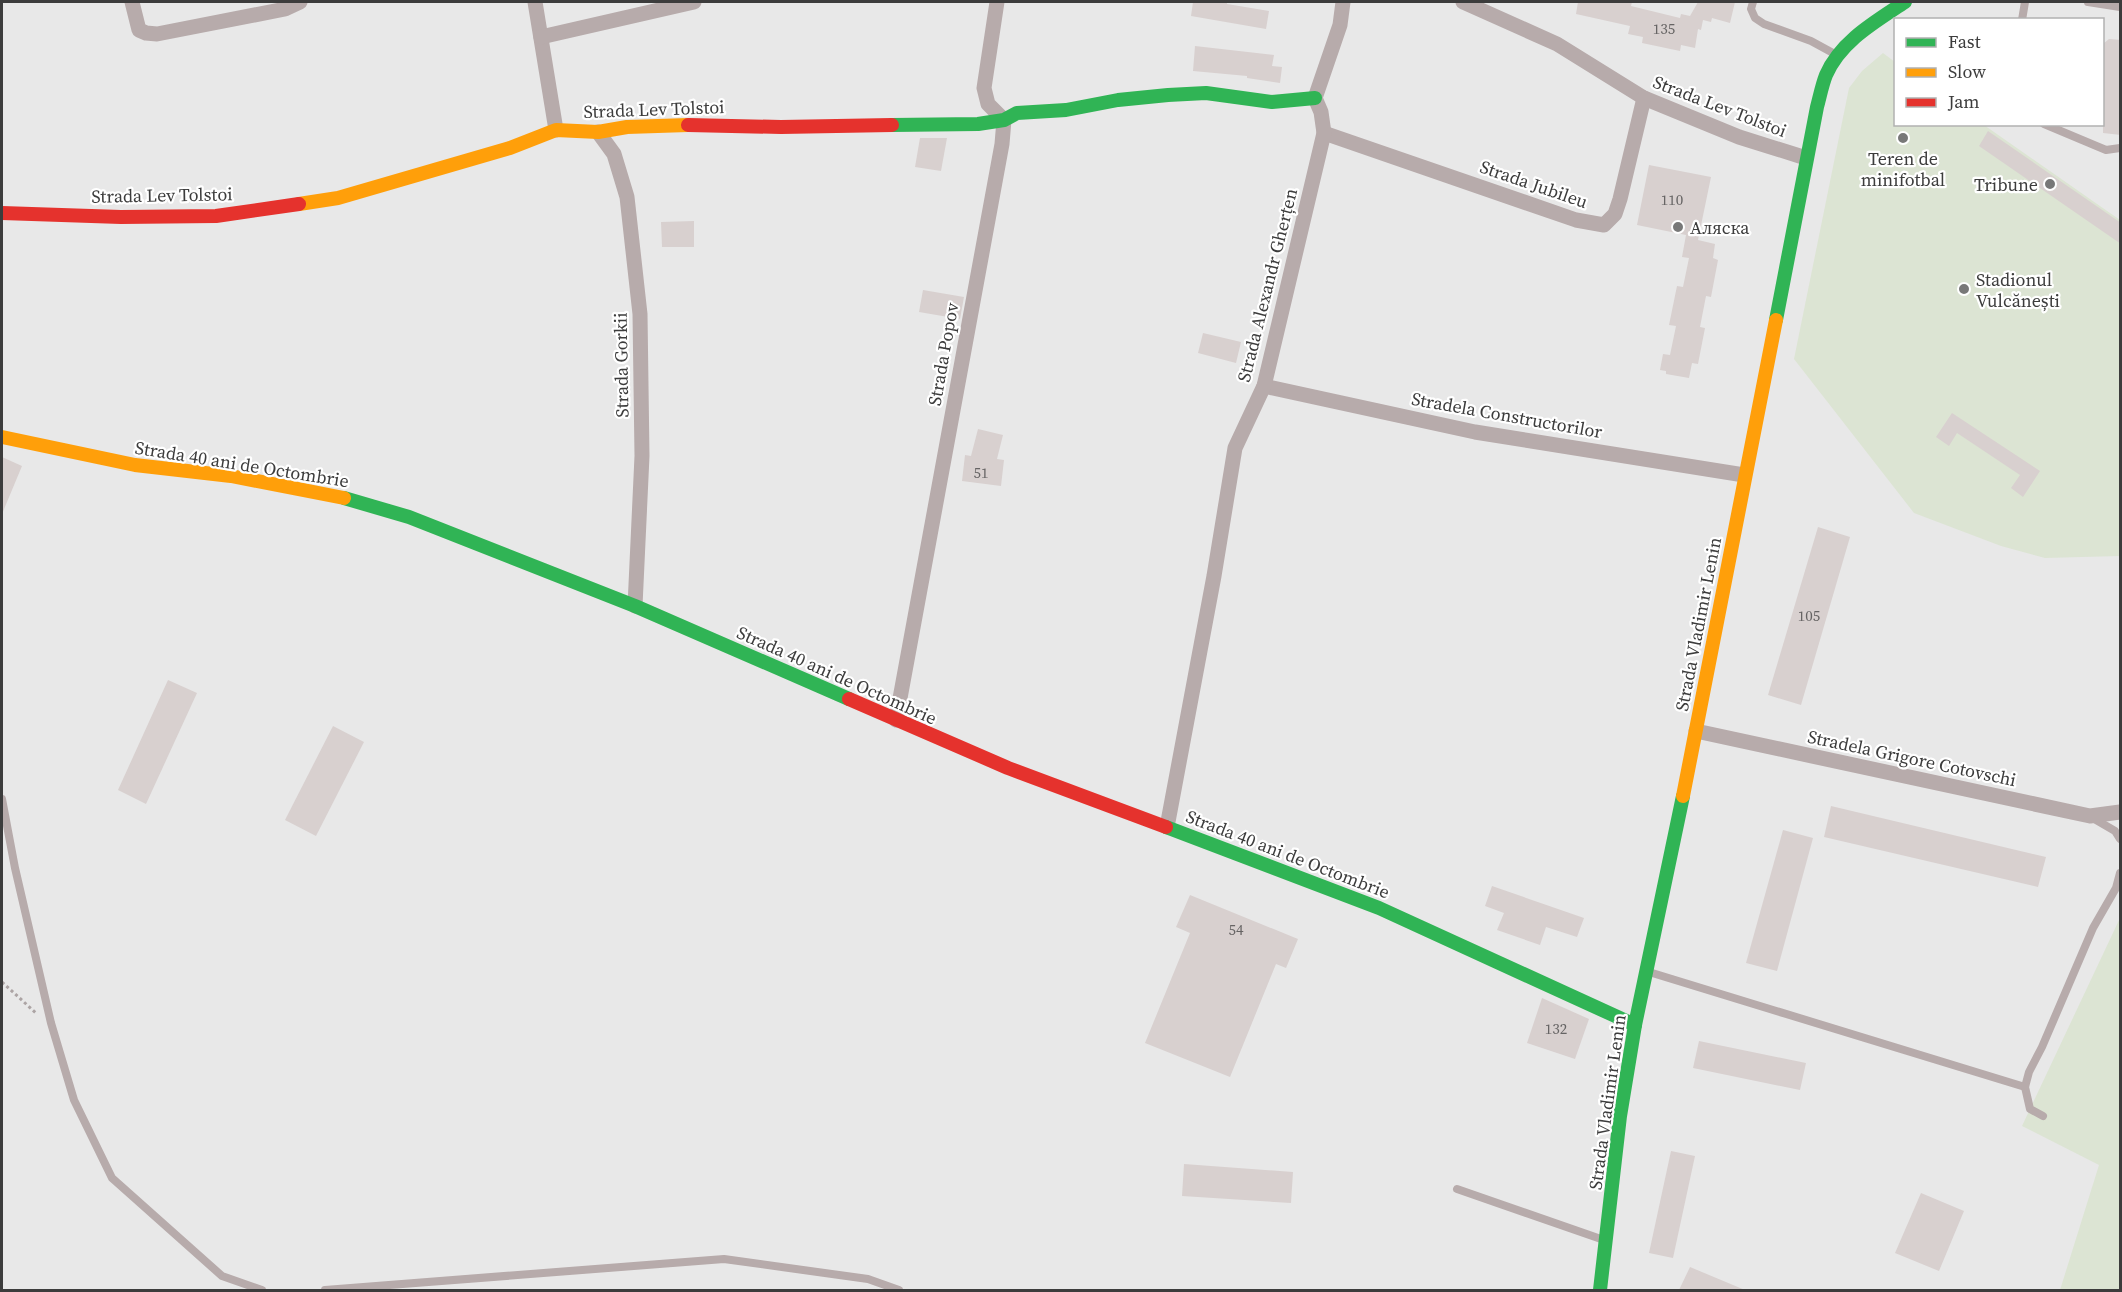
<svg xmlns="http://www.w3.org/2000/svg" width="2122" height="1292" font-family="'Source Serif 4',serif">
	<rect width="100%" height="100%" fill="#e8e8e8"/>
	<!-- green -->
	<g fill="#dce4d3">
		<polygon points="1883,53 1895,62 1896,124 1984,125 2120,220 2120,556 2045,558 2001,546 1914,513 1794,359 1849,88 1862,71"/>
		<polygon points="2120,918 2120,1290 2060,1290 2099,1165 2022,1126"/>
	</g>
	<!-- building -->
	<g fill="#d8d0cf">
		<polygon points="1193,2 1227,2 1227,4 1269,11 1266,29 1191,16"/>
		<polygon points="1578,2 1632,2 1631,6 1680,18 1681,14 1690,16 1698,2 1735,2 1730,23 1712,18 1711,22 1703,20 1701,30 1698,29 1695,48 1681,45 1680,51 1642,43 1643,37 1628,34 1630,26 1576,14"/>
		<polygon points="2109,39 2121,40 2121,135 2103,133 2103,44"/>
		<polygon points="1195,46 1274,55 1272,66 1282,67 1280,83 1247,78 1247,76 1193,71"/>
		<polygon points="1988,131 2121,223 2121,244 1979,146"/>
		<polygon points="920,138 947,138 941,171 915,167"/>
		<polygon points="1649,165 1711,177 1698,240 1715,244 1713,258 1718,260 1711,297 1706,296 1700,327 1705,328 1698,364 1692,363 1689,378 1666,374 1666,371 1660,370 1663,354 1670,355 1676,326 1669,325 1677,286 1683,287 1689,258 1682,257 1686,235 1637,225"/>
		<polygon points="694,221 694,247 662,247 661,222"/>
		<polygon points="923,290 964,297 960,319 919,312"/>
		<polygon points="1203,333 1241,342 1236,363 1198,353"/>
		<polygon points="1952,413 2040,471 2023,497 2011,488 2020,475 1957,433 1949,446 1936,437"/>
		<polygon points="978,429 1003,435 997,459 1004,460 1001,486 962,481 965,455 971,456"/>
		<polygon points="2,457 22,466 2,514"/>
		<polygon points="1818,527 1850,537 1801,705 1768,695"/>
		<polygon points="168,680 197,693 146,804 118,790"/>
		<polygon points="333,726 364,742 316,836 285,820"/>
		<polygon points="1831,806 2046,857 2038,887 1824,837"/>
		<polygon points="1783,830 1813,838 1777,971 1746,963"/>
		<polygon points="1492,886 1584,918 1577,937 1546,927 1540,945 1497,930 1504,913 1485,906"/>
		<polygon points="1190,895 1298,939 1286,968 1276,964 1230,1077 1145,1043 1190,933 1176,927"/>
		<polygon points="1542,998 1589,1019 1575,1059 1527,1043"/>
		<polygon points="1699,1041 1806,1063 1800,1090 1693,1068"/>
		<polygon points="1671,1151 1695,1156 1673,1258 1649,1253"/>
		<polygon points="1184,1164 1293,1172 1291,1203 1182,1196"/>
		<polygon points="1921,1193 1964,1211 1939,1271 1895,1253"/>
		<polygon points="1690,1267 1745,1290 1679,1290"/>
	</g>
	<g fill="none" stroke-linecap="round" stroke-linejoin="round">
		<!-- path -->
		<polyline stroke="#aca4a4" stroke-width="3" stroke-dasharray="3 3" stroke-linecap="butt" points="2,982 37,1014"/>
		<!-- lane -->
		<g stroke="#b7abab" stroke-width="8">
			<polyline points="1753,2 1751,9 1755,18 1764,24 1811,41 1833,53"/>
			<polyline points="2088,2 2120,7"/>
			<polyline points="2022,20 2025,2"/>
			<polyline points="2044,124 2106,150 2120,148"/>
			<polyline points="2,799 15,868 51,1023 74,1100 112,1178 222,1276 262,1290"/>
			<polyline points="2091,817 2115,831 2120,839"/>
			<polyline points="1649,972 2025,1087"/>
			<polyline points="2043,1116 2030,1109 2025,1087 2029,1072 2042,1047 2093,928 2116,888 2120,873"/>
			<polyline points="1457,1189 1601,1239"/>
			<polyline points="325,1290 724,1259 868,1279 899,1290"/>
		</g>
		<!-- street -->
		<g stroke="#b7abab" stroke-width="15">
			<polyline points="132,2 139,30 146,33 157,34 285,9 300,2"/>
			<polyline points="535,2 556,130"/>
			<polyline points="1463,2 1557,44 1644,98 1739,137 1806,158"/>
			<polyline points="541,37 694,2"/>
			<polyline points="598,132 614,154 627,197 640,314 642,456 635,606"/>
			<polyline points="1324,133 1576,220 1604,225 1615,214 1620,199 1644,98"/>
			<polyline points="1264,386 1475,432 1744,475"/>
			<polyline points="896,720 1002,144 1004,120 988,104 984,88 997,2"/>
			<polyline points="1696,731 2090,816 2120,812"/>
			<polyline points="1167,827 1214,576 1235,448 1264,386 1324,133 1321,112 1315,98 1340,25 1343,2"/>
		</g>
		<!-- fast -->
		<g stroke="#30b455" stroke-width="14">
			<polyline points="892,125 978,124 1004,120 1017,113 1066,110 1118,100 1168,95 1206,93 1272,102 1315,98"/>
			<path d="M1776,320L1817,107C1820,96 1822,85 1826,75C1841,41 1875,22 1905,2"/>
			<polyline points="344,498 409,517 635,606 849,699"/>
			<polyline points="1166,827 1379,908 1635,1025"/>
			<polyline points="1600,1290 1620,1116 1635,1025 1683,796"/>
		</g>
		<!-- slow -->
		<g stroke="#ff9f0a" stroke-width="14">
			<polyline points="299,204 338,198 510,148 556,130 598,132 627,127 688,125"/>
			<polyline points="2,437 135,465 231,476 344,498"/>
			<polyline points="1683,796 1776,320"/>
		</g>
		<!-- jam -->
		<g stroke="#e5322d" stroke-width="14">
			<polyline points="688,125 781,127 892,125"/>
			<polyline points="2,213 121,217 216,216 299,204"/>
			<polyline points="849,699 1008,768 1166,827"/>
		</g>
	</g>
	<!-- markers -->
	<g fill="#787878" stroke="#fff" stroke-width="2">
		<circle cx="1903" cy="138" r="6"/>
		<circle cx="2050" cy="184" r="6"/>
		<circle cx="1678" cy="227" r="6"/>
		<circle cx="1964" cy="289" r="6"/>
	</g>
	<g text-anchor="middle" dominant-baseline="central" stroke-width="4.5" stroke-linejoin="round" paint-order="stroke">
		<!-- number labels -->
		<g font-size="15" fill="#666464">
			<text x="1664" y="28">135</text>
			<text x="1672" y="199">110</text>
			<text x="981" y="472">51</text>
			<text x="1809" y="615">105</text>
			<text x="1236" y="929">54</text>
			<text x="1556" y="1028">132</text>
		</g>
		<!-- street labels -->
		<g font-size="18" fill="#3c3c3c" stroke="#fff">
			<text transform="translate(1720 106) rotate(21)">Strada Lev Tolstoi</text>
			<text transform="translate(654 109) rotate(-2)">Strada Lev Tolstoi</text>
			<text transform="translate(1534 184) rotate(19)">Strada Jubileu</text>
			<text transform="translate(162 195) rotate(-1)">Strada Lev Tolstoi</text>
			<text transform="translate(1267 285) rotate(-76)">Strada Alexandr Gherțen</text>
			<text transform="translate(943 354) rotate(-80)">Strada Popov</text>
			<text transform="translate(621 365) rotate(-91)">Strada Gorkii</text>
			<text transform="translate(1507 415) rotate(10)">Stradela Constructorilor</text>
			<text transform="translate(242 464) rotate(9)">Strada 40 ani de Octombrie</text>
			<text transform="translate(1698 624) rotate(-79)">Strada Vladimir Lenin</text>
			<text transform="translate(837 675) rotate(24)">Strada 40 ani de Octombrie</text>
			<text transform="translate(1912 758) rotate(12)">Stradela Grigore Cotovschi</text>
			<text transform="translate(1288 854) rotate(21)">Strada 40 ani de Octombrie</text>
			<text transform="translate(1607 1102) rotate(-82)">Strada Vladimir Lenin</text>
		</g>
		<!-- poi labels -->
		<g font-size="18" fill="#3c3c3c" stroke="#fff" text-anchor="start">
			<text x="1903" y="158" text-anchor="middle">Teren de<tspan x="1903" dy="21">minifotbal</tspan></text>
			<text x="2038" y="184" text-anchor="end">Tribune</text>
			<text x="1690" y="227">Аляска</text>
			<text x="1976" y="279">Stadionul<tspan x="1976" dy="21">Vulcănești</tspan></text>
		</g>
	</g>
	<!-- border -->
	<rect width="2122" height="1292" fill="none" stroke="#3c3c3c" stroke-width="6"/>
	<!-- legend -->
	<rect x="1894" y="18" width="210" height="108" fill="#ffffff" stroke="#b1b1b1" stroke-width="1.5"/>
	<rect x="1906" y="38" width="30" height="9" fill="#30b455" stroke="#b1b1b1" stroke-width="1.5"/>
	<text x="1948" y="48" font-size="18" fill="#3c3c3c">Fast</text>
	<rect x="1906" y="68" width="30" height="9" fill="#ff9f0a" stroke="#b1b1b1" stroke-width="1.5"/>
	<text x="1948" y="78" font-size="18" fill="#3c3c3c">Slow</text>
	<rect x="1906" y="98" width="30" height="9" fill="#e5322d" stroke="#b1b1b1" stroke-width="1.5"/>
	<text x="1948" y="108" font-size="18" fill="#3c3c3c">Jam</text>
</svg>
